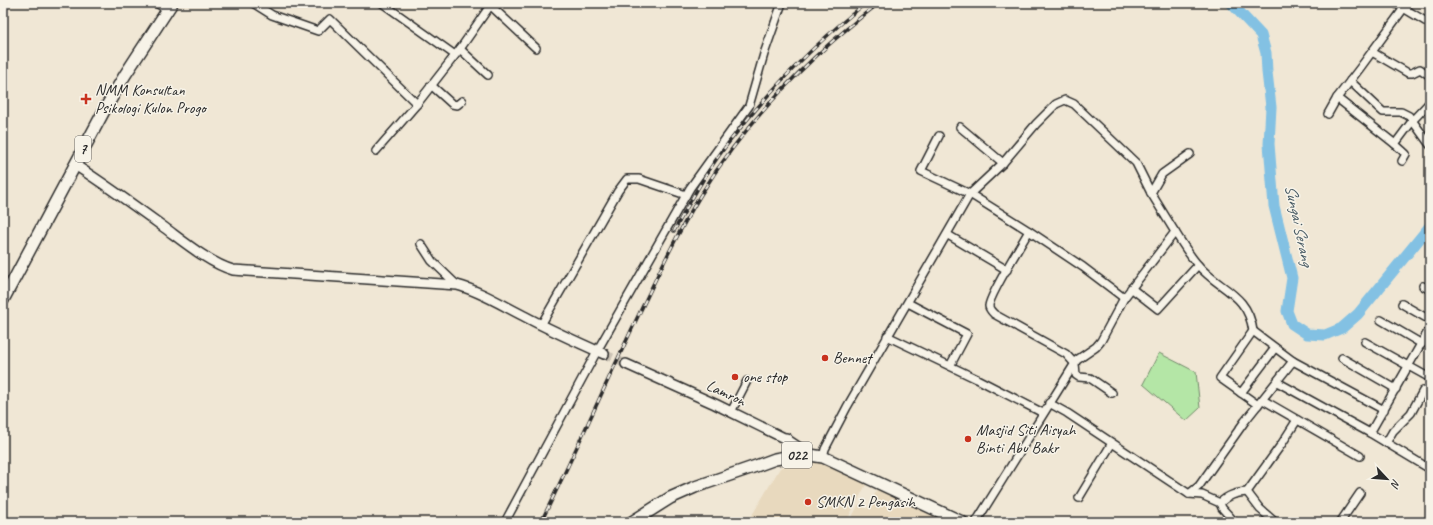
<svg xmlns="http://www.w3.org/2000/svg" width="1433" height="525" font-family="Caveat,sans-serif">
	<rect width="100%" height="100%" fill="#f0e7d5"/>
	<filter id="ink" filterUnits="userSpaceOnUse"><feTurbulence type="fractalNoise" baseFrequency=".025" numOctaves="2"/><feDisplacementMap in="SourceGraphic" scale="8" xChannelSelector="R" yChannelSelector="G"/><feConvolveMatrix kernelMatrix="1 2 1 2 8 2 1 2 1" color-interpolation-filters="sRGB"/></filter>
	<g filter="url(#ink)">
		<!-- built -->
		<g fill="#e8d9be">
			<polygon points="809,460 822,463 868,481 846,522 748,522 780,468 795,461"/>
			<polygon points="879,486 953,522 849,522 859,504 867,509"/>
		</g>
		<!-- green -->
		<polygon fill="#b4e6a6" stroke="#708868" points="1159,353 1196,372 1200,408 1186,421 1143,384"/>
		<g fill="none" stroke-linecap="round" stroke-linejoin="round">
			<!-- river -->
			<polyline stroke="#83c1e3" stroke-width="11" points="1231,3 1261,35 1266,53 1267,72 1271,107 1269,144 1274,206 1292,278 1287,311 1292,324 1307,334 1325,335 1342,328 1358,314 1430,226"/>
			<!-- tertiary-tunnel -->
			<polyline stroke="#c9c1b3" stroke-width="9" stroke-dasharray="9 4.5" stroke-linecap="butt" points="604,354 626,364"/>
			<!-- minor casing -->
			<g stroke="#2b2b2b" stroke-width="10">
				<g id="minor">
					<polyline points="156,3 168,10"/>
					<polyline points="253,3 272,15 318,31 330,19 417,104"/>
					<polyline points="382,3 455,55"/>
					<polyline points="1395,3 1430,24"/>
					<polyline points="490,5 536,48"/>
					<polyline points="460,49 488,75"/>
					<polyline points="1372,52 1408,73 1412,73 1420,69 1430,76"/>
					<polyline points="1350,81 1383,112 1401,112 1409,116 1430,145"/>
					<polyline points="431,85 452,104 457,105 462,101"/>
					<polyline points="1337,98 1395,144"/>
					<polyline points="1328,114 1337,98 1360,68 1404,8"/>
					<polyline points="960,127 1003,163"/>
					<polyline points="939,136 921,171 970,194 1029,231 1083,267 1124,298"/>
					<polyline points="376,151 417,104 460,49 492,3"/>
					<polyline points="1402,161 1406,154 1395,144 1413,120 1430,102"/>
					<polyline points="1151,193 1162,174 1190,154"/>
					<path d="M1029,231C1022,243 989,296 989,306C989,309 992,312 994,314L1066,354L1075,364L1076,375L1079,377L1090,378L1112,393"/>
					<path d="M1175,232C1182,243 1189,255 1198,265C1219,290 1248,293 1253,331"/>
					<polyline points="948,235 1007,270"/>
					<polyline points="421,244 432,261 457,285"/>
					<polyline points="1423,286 1430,290"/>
					<polyline points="1131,288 1158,309 1198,265"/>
					<polyline points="908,303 967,334 950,366"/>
					<polyline points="1402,304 1430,320"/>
					<polyline points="1381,320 1422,344"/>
					<polyline points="541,325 618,191 627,179 639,179 686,195"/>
					<polyline points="887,336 977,379 1043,413"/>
					<polyline points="1365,342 1430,378"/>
					<polyline points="1342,358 1396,389"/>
					<polyline points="1277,382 1370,433 1430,469"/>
					<polyline points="1241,393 1275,348"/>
					<polyline points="1263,400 1360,456"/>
					<path d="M1049,403L1067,413L1189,494L1202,495L1220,503C1228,495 1236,493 1247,492"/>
					<polyline points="1258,405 1220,378 1253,331 1293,361 1384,410"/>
					<polyline points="731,412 747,381"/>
					<polyline points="1370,433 1430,328"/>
					<polyline points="1386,443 1393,431 1411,413 1423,391 1430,395"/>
					<polyline points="823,457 825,449 847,407 970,194 1003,163 1036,124 1056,104 1065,100 1074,104 1136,163 1151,193 1175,232 1124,298 1101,341 1096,347 1077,360 1072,368 976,522"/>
					<polyline points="1189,494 1199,486 1245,421 1293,361"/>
					<polyline points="1079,498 1112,443"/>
					<polyline points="1220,503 1222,508 1232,519 1231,522"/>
					<polyline points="1341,521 1360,493"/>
					<polyline points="505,522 597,351 690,188 749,106 764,54 782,3"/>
					<polyline points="1275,522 1260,509 1247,492 1281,445 1297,420"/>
				</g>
			</g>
			<!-- tertiary casing -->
			<g stroke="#2b2b2b" stroke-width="12">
				<g id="tertiary">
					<path d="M75,165C106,185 135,206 165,228C184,242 211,264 233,270L457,285C480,291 502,305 524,316C550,330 577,342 604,354"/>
					<polyline points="626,364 715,404 786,439 810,455"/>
				</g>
			</g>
			<!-- primary casing -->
			<g stroke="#2b2b2b" stroke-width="14">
				<g id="primary">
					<polyline points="786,439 790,456"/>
					<polyline points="632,522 670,498 695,487 756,466 775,459 792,456 810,455 823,457 962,522"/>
				</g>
			</g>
			<!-- trunk casing -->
			<g stroke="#2b2b2b" stroke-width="14">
				<polyline id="trunk" points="3,300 105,109 125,75 172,3"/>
			</g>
			<!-- minor -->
			<use href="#minor" stroke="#f7f3e8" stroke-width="7"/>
			<!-- tertiary -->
			<use href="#tertiary" stroke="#f7f3e8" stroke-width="9"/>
			<!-- primary -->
			<use href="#primary" stroke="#f7f3e8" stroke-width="11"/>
			<!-- trunk -->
			<use href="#trunk" stroke="#f7f3e8" stroke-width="11"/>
			<!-- rail casing -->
			<g stroke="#2b2b2b" stroke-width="3.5">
				<g id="rail">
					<path d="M674,231C690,202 706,172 726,146C767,93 814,44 866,3"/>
					<path d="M541,522C575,453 606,383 639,314C658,274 677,234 700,196C746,121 810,56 879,3"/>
				</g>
			</g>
			<!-- rail -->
			<use href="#rail" stroke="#f7f3e8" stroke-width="2" stroke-dasharray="6" stroke-linecap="butt"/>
		</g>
	</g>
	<!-- markers -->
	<g fill="#c8321e" stroke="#f7f3e8" stroke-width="1.5">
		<path d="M84 93h4v4h4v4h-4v4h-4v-4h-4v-4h4z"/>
		<circle cx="825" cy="358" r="4"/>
		<circle cx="735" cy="377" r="4"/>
		<circle cx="968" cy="439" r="4"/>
		<circle cx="808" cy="502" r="4"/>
	</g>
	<g text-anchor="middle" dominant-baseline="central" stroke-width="3" stroke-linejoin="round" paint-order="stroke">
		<!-- shield labels -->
		<g fill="#f7f3e8" stroke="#686764" stroke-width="1">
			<rect x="75" y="136" width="16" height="26" rx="3"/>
			<rect x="782" y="442" width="30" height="26" rx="3"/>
		</g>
		<g font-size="15" font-weight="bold" fill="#2b2b2b">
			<text x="83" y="149">7</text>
			<text x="797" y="455">022</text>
		</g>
		<!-- poi labels -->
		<g font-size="16" fill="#2b2b2b" stroke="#f7f3e8" text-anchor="start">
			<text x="95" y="90">NMM Konsultan<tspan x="95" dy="18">Psikologi Kulon Progo</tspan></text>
			<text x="833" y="358">Bennet</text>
			<text x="743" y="377">one stop</text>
			<text x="976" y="430">Masjid Siti Aisyah<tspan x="976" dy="18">Binti Abu Bakr</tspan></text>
			<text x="816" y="502">SMKN 2 Pengasih</text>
		</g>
		<!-- street labels -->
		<g font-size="16" fill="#2b2b2b" stroke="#f7f3e8">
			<text transform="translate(726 393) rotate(25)">Lamron</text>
		</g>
		<!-- water labels -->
		<g font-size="17" font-style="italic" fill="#455862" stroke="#f7f3e8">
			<text transform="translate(1299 225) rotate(78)">Sungai Serang</text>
		</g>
	</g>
	<!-- margin -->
	<rect width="1433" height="525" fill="none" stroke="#f7f3e8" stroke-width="16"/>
	<rect x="8" y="8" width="1417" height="509" fill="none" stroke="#2b2b2b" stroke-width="1.5" filter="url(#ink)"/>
	<!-- north arrow -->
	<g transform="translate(1387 479) rotate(116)" stroke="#f7f3e8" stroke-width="3" paint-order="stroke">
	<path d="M0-3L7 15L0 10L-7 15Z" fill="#2b2b2b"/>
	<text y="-6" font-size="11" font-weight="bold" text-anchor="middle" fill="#2b2b2b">N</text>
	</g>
</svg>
